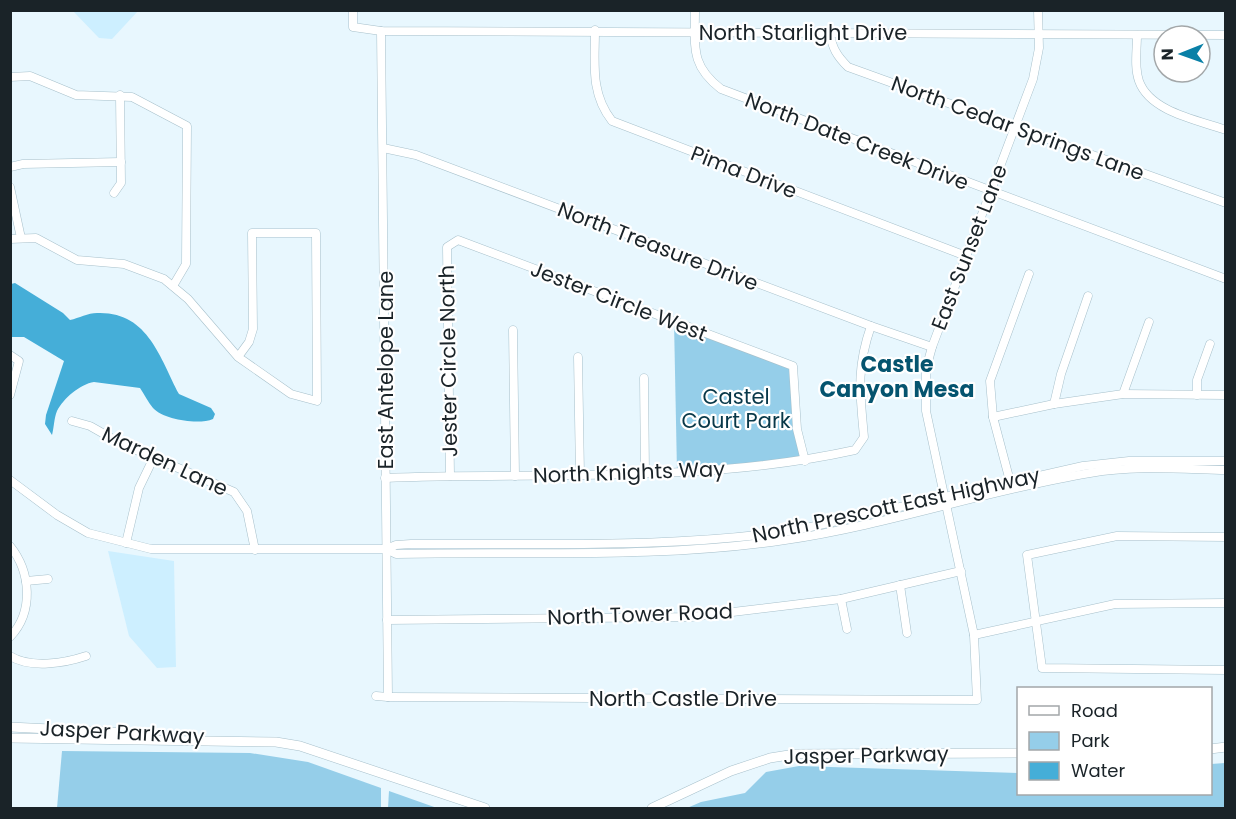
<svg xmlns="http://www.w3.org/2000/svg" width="1236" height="819" font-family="Poppins,sans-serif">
	<rect width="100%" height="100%" fill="#e8f7fe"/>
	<!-- built -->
	<g fill="#cdefff">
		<polygon points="73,11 138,11 112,39 99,38"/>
		<polygon points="108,551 174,561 176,667 157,668 129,636"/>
	</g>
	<!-- green -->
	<g fill="#95cee9">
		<polygon points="674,322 793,366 805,461 677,472"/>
		<polygon points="62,751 250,753 308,762 381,788 381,808 57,808"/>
		<polygon points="1225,763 1225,808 687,808 701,802 745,793 766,772 799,766 1018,773 1018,794 1210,794 1211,764"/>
		<polygon points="389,791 437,808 388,808"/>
	</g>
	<!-- water -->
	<path fill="#45aed8" d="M15,283L63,313L70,320C79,318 88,313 97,313C148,311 160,358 179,394L211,408L215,414L213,419C199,425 164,420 153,408C148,402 144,394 140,388L94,382C80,384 63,399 57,411C54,418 54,428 52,435L45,424L46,415L64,361L24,337H11V284Z"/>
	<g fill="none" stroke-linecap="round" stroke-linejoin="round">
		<!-- minor casing -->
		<g stroke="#a7c0cb" stroke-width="9">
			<g id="minor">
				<polyline points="353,10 353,27 381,31 1226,35"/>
				<path d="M695,10C695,47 690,65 721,89L1226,279"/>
				<path d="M595,30C595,63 590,93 612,121L966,256"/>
				<path d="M830,33C832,48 837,56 848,67L1226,203"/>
				<path d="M1137,35C1137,50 1134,67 1139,81C1150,112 1198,120 1226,130"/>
				<polyline points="10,77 30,76 76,95 132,97 187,126 186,264 173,286"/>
				<polyline points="383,148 416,155 871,326 932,347"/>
				<polyline points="10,167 23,164 121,162"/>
				<polyline points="10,187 21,238"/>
				<polyline points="114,193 121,183 120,95"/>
				<polyline points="10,239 36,238 77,260 124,264 164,279 188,299 238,357 291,394 317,401 316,233 252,233 253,329 249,342 238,357"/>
				<polyline points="513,330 515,476"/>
				<polyline points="10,355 19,361 10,395"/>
				<polyline points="578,357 580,475"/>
				<polyline points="644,378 645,474"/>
				<polyline points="1123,394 1149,322"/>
				<polyline points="1197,395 1197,380 1210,344"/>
				<polyline points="1054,404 1061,374 1088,296"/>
				<polyline points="993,417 1054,404 1123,394 1226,395"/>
				<polyline points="72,421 90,426 120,443 234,492 247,511 255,550"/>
				<polyline points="450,476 447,247 458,240 793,366 797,429 805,461"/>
				<path d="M385,478C542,472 701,484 855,450L864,437C860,393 856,369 871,326"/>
				<path d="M10,480L57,515L88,533L151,549H386L396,554C525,551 657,559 785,540C888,525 987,490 1090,473C1134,465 1181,469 1226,470"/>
				<polyline points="1011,485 993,417 990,381 1029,274"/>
				<polyline points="1226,537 1117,536 1027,555 1042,668 1226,670"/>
				<polyline points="126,543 139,488 153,459"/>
				<path d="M10,546C31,572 34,612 10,637"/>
				<path d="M386,549L396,545L411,544C539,543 670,549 797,530L1083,466L1129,461H1226"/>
				<polyline points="26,581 48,579"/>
				<polyline points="900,585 907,633"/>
				<polyline points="841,599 847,629"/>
				<polyline points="387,620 691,617 841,599 961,571"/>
				<polyline points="974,635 1115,604 1226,603"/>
				<path d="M10,656C31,669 65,663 86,656"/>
				<polyline points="376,696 388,697 381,31"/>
				<polyline points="388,697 977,700 974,635 926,411 926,369 932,347 1033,79 1039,48 1038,10"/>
			</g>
		</g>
		<!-- major casing -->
		<g stroke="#a7c0cb" stroke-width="10">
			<g id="major">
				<polyline points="10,727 151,734"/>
				<polyline points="10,738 276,742 300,746 485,808"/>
				<polyline points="1210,749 1226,747"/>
				<polyline points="652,808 731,771 770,758 795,754 1018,753"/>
			</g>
		</g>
		<!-- minor -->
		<use href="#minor" stroke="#fff" stroke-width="8"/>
		<!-- major -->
		<use href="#major" stroke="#fff" stroke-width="9"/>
	</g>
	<g text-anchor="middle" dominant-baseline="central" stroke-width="4.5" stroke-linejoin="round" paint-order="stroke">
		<!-- street labels -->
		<g font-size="21" fill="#1a2328" stroke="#fff">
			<text x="803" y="32">North Starlight Drive</text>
			<text transform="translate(1018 128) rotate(20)">North Cedar Springs Lane</text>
			<text transform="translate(857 141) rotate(21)">North Date Creek Drive</text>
			<text transform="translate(744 172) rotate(21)">Pima Drive</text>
			<text transform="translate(658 246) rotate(21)">North Treasure Drive</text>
			<text transform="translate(969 247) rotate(-69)">East Sunset Lane</text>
			<text transform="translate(619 301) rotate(21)">Jester Circle West</text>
			<text transform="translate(448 361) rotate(-91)">Jester Circle North</text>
			<text transform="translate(385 370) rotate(-90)">East Antelope Lane</text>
			<text transform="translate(165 461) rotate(25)">Marden Lane</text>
			<text transform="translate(629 472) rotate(-2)">North Knights Way</text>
			<text transform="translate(896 505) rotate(-12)">North Prescott East Highway</text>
			<text transform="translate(640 614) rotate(-2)">North Tower Road</text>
			<text x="683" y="698">North Castle Drive</text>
			<text transform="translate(122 732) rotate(3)">Jasper Parkway</text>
			<text transform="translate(866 755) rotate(-1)">Jasper Parkway</text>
		</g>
		<!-- park labels -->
		<g font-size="21" fill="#083849" stroke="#fff">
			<text x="736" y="396">Castel<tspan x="736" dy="24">Court Park</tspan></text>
		</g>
		<!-- neighbourhood labels -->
		<g font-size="22" font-weight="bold" fill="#05546f" stroke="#fff">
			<text x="897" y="364">Castle<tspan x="897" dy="25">Canyon Mesa</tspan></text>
		</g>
	</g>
	<!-- border -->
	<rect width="1236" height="819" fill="none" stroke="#1a2328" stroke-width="24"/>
	<!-- legend -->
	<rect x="1017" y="687" width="195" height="108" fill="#ffffff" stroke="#a3a7a9" stroke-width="1.5"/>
	<rect x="1029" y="706" width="30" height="9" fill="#ffffff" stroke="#a3a7a9" stroke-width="1.5"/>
	<text x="1071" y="717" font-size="18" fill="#1a2328">Road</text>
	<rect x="1029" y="732" width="30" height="18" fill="#95cee9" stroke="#a3a7a9" stroke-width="1.5"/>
	<text x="1071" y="747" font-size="18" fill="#1a2328">Park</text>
	<rect x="1029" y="762" width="30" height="18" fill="#45aed8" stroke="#a3a7a9" stroke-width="1.5"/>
	<text x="1071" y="777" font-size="18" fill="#1a2328">Water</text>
	<!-- north arrow -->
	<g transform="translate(1182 54) rotate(269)"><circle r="28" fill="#ffffff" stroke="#a3a7a9" stroke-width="1.5"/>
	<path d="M0-4.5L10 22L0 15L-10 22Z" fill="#0980a7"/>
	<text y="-9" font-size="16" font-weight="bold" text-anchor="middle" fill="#1a2328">N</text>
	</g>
</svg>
